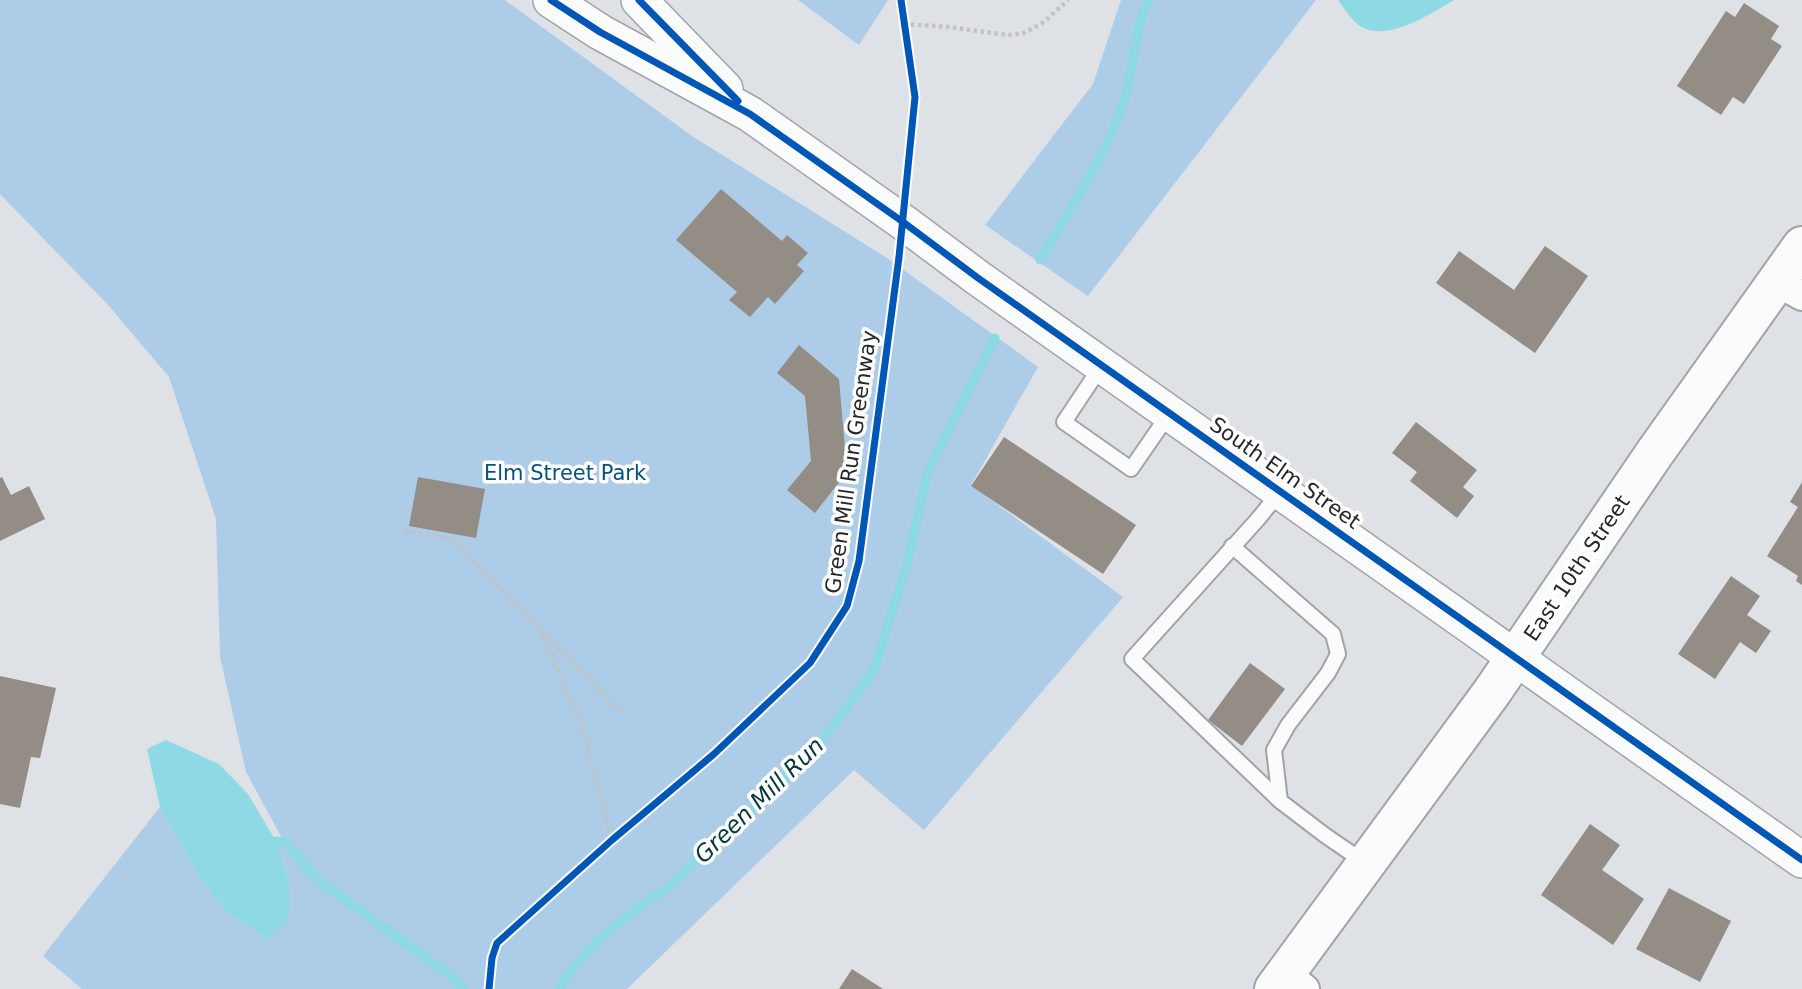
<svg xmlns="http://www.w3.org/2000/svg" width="1802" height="989" font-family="'DejaVu Sans',sans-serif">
	<rect width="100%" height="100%" fill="#dee2e6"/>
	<!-- green -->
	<g fill="#accce8">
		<polygon points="0,0 505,0 692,136 887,258 1038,367 971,485 1123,597 924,830 854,770 627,989 82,989 43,956 160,807 197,873 222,907 267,940 288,879 276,841 284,842 246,772 220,657 216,519 169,377 109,306 0,194"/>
		<polygon points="798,0 888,0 859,45"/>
		<polygon points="1121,0 1316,0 1088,296 985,225 1093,84"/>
	</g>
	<!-- water -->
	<g fill="#8dd9e4">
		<path d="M1338,0H1454C1430,14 1387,43 1360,26C1352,21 1344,8 1338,0Z"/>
		<polygon points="166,740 219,764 248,794 276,841 288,879 290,916 267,940 222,907 197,873 160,807 147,749"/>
	</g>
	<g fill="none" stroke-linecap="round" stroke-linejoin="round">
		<!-- stream -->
		<g stroke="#8dd9e4" stroke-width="9">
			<path d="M1040,260C1069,210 1104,159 1123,104C1135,71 1132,31 1149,0"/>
			<polyline points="276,841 285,842 319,881 450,975 463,989"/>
			<path d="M559,989C583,948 625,915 665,890L818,746L874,670L907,564L928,471L995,338"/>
		</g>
	</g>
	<!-- building -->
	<g fill="#938d86">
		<polygon points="1744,3 1779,26 1771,39 1782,46 1744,104 1733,97 1721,115 1677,86 1726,11 1735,17"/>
		<polygon points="721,189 782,241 787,235 808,253 797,265 804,271 775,304 768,297 750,317 729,300 737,292 676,240"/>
		<polygon points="1545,246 1588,276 1535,353 1436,283 1459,251 1514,290"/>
		<polygon points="799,345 839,379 847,472 815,513 787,490 811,461 805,396 777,373"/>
		<polygon points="1416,422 1477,470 1463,487 1474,496 1457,518 1410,481 1417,472 1392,453"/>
		<polygon points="1004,437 1136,525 1103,574 971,486"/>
		<polygon points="2,477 11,495 29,486 45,519 0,541 0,478"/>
		<polygon points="418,477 485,489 476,538 409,526"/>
		<polygon points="1802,482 1802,585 1796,581 1798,576 1767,556 1798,507 1790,502"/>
		<polygon points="1731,576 1760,596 1747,615 1771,631 1756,653 1740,642 1715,679 1678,654"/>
		<polygon points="1250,663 1285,689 1242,746 1208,720"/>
		<polygon points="0,676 56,688 40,758 31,757 20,808 0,804"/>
		<polygon points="1590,824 1620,845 1602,870 1644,899 1613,945 1541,895"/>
		<polygon points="1669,888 1731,921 1700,982 1636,949"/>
		<polygon points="852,969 883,989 839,989"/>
	</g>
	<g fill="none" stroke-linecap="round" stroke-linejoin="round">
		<!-- service casing -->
		<g stroke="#a1a4a7" stroke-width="18">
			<g id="service">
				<polyline points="1102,365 1064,422 1131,469 1169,414"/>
				<polyline points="1280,492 1258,519 1132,659 1280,801"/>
				<polyline points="1232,546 1333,634 1338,654 1328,673 1288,725 1274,750 1280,801 1326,836 1364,862"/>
			</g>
		</g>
		<!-- minor casing -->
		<g stroke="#a1a4a7" stroke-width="32">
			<g id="minor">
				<polyline points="1777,282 1802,296"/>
				<polyline points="1285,973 1305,989"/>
			</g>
		</g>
		<!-- tertiary casing -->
		<g stroke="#a1a4a7" stroke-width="38">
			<g id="tertiary">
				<polyline points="551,0 600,32 750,114 903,222 978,278 1802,860"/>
				<polyline points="639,0 725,89"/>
			</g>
		</g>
		<!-- primary casing -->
		<g stroke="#a1a4a7" stroke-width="42">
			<polyline id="primary" points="1274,989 1492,692 1654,454 1802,246"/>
		</g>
		<!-- path -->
		<g stroke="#c2c3c5" stroke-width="4.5" stroke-dasharray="3.5 3.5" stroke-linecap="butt">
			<polyline points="904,24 949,27 1008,35 1024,33 1044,22 1068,0"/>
			<polyline points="405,530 456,540 480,568 540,630 581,723 612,840"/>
			<polyline points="543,633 623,715"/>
		</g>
		<!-- service -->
		<use href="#service" stroke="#fafbfb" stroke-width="14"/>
		<!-- minor -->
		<use href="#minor" stroke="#fafbfb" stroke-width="28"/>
		<!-- tertiary -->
		<use href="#tertiary" stroke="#fafbfb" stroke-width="35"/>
		<!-- primary -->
		<use href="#primary" stroke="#fafbfb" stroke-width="38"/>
		<!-- cycleway casing -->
		<g stroke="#fff" stroke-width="11">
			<g id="cycleway">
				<polyline points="551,0 600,32 750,114 903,222 978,278 1802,860"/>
				<polyline points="639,0 738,101"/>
				<polyline points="489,989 492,958 497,943 612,840 714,754 810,663 847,606 859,561 899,257 915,97 901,0"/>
			</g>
		</g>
		<!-- cycleway -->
		<use href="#cycleway" stroke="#0057b8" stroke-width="7"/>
	</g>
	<g text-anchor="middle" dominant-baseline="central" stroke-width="7" stroke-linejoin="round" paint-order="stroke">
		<!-- street labels -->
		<g font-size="21" fill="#242629" stroke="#fff">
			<text transform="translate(851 462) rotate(-82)">Green Mill Run Greenway</text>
			<text transform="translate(1285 473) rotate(35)">South Elm Street</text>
			<text transform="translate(1577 568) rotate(-56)">East 10th Street</text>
		</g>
		<!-- park labels -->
		<g font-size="21" fill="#055081" stroke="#fff">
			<text x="565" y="473">Elm Street Park</text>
		</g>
		<!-- water labels -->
		<g font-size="23" font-style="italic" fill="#03383e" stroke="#fff">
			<text transform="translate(759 800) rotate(-44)">Green Mill Run</text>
		</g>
	</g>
</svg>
